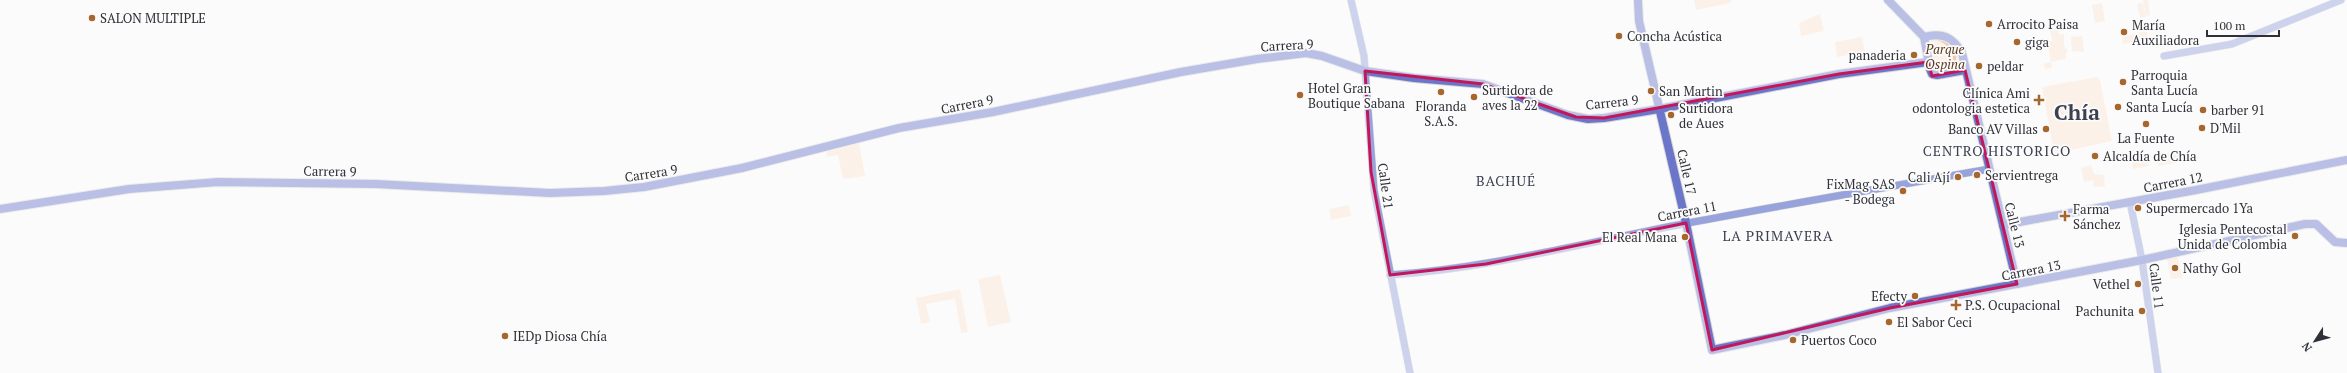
<svg xmlns="http://www.w3.org/2000/svg" width="2347" height="373" font-family="'PT Serif',serif">
	<rect width="100%" height="100%" fill="#fbfbfb"/>
	<!-- green -->
	<g fill="#fbe4d3">
		<polygon points="1694,0 1731,0 1731,3 1696,10"/>
		<polygon points="2137,0 2148,0 2150,15 2146,16 2143,0"/>
		<polygon points="2102,3 2105,21 2095,23 2092,5"/>
		<polygon points="2143,3 2146,17 2140,18 2137,4"/>
		<polygon points="1820,14 1824,31 1801,36 1799,23"/>
		<polygon points="2058,27 2059,34 2064,34 2064,46 2068,51 2066,53 2066,59 2051,62 2052,68 2045,69 2044,64 2051,62 2047,41 2052,41 2050,30 2056,30"/>
		<polygon points="2147,31 2148,40 2137,42 2135,33"/>
		<polygon points="2134,34 2136,41 2123,44 2122,37"/>
		<polygon points="1933,35 1957,46 1963,69 1934,74 1926,37"/>
		<polygon points="2082,36 2084,52 2072,51 2071,37"/>
		<polygon points="1862,37 1866,57 1859,53 1837,57 1835,42"/>
		<polygon points="2097,77 2100,80 2112,141 2057,153 2054,152 2042,87"/>
		<polygon points="859,143 865,176 843,179 838,155 827,157 826,152"/>
		<polygon points="2178,151 2180,162 2158,166 2156,155"/>
		<polygon points="2147,157 2149,166 2133,169 2131,160"/>
		<polygon points="2091,165 2094,174 2104,175 2105,186 2094,187 2093,180 2084,182 2081,168"/>
		<polygon points="1349,205 1351,216 1331,220 1329,209"/>
		<polygon points="2178,257 2182,278 2171,279 2167,259"/>
		<polygon points="1000,275 1011,322 988,327 978,279"/>
		<polygon points="960,289 968,332 961,333 955,299 926,304 930,322 921,324 916,298"/>
	</g>
	<!-- water -->
	<path fill="#e2934e" d="M1937,40C1952,39 1962,54 1953,67C1955,54 1949,44 1937,40Z"/>
	<g fill="none" stroke-linecap="round" stroke-linejoin="round">
		<!-- tertiary casing -->
		<g stroke="#d6d7d8" stroke-width="8">
			<g id="tertiary">
				<polyline points="1351,0 1364,56 1374,190 1410,373"/>
				<polyline points="2164,56 2232,44 2341,0"/>
				<polyline points="2130,202 2142,260 2158,373"/>
				<path d="M1390,275C1491,268 1588,242 1688,223C1788,204 1889,187 1989,169"/>
			</g>
		</g>
		<!-- secondary casing -->
		<g stroke="#d6d7d8" stroke-width="10">
			<g id="secondary">
				<polyline points="1638,0 1639,21 1686,223 1712,350 1785,335 1890,308 2142,260 2305,224 2316,224 2335,242 2347,243"/>
				<polyline points="1888,0 1924,37 1930,69 1932,74 1937,75 1965,70"/>
				<path d="M1924,37C1942,32 1953,37 1962,53L2017,284"/>
				<polyline points="0,209 129,189 218,182 376,184 550,193 604,191 644,187 742,168 899,128 993,112 1181,72 1257,59 1306,53 1322,56 1365,71 1414,78 1483,84 1568,115 1588,119 1604,118 1659,109 1839,74 1928,62"/>
				<polyline points="2003,225 2196,190 2347,160"/>
			</g>
		</g>
		<!-- tertiary -->
		<use href="#tertiary" stroke="#98a3dc" stroke-width="7"/>
		<!-- secondary -->
		<use href="#secondary" stroke="#6b76c9" stroke-width="8"/>
	</g>
	<!-- marked area -->
	<path d="M0 0H2347V373H0ZM1928,62L1932,76L1965,70L2017,284L1890,308L1712,350L1686,223L1486,264L1390,275L1371,172L1365,71L1483,84L1576,117L1604,118L1839,74Z" fill="#fbfbfb" fill-opacity=".55" fill-rule="evenodd"/>
	<path fill="none" stroke="#c2185b" stroke-width="3" stroke-linejoin="round" d="M1928,62L1932,76L1965,70L2017,284L1890,308L1712,350L1686,223L1486,264L1390,275L1371,172L1365,71L1483,84L1576,117L1604,118L1839,74Z"/>
	<!-- markers -->
	<g fill="#a6672f" stroke="#fbfbfb" stroke-width="1.5">
		<circle cx="92" cy="18" r="4"/>
		<circle cx="1989" cy="24" r="4"/>
		<circle cx="2124" cy="32" r="4"/>
		<circle cx="1619" cy="36" r="4"/>
		<circle cx="2017" cy="42" r="4"/>
		<circle cx="1914" cy="55" r="4"/>
		<circle cx="1979" cy="66" r="4"/>
		<circle cx="2123" cy="82" r="4"/>
		<circle cx="1651" cy="91" r="4"/>
		<circle cx="1441" cy="92" r="4"/>
		<circle cx="1300" cy="95" r="4"/>
		<circle cx="1474" cy="97" r="4"/>
		<path d="M2037 94h4v4h4v4h-4v4h-4v-4h-4v-4h4z"/>
		<circle cx="2118" cy="107" r="4"/>
		<circle cx="2203" cy="110" r="4"/>
		<circle cx="1671" cy="115" r="4"/>
		<circle cx="2146" cy="124" r="4"/>
		<circle cx="2202" cy="128" r="4"/>
		<circle cx="2046" cy="129" r="4"/>
		<circle cx="2095" cy="156" r="4"/>
		<circle cx="1977" cy="175" r="4"/>
		<circle cx="1958" cy="177" r="4"/>
		<circle cx="1903" cy="191" r="4"/>
		<circle cx="2138" cy="208" r="4"/>
		<path d="M2063 210h4v4h4v4h-4v4h-4v-4h-4v-4h4z"/>
		<circle cx="2295" cy="236" r="4"/>
		<circle cx="1685" cy="237" r="4"/>
		<circle cx="2175" cy="268" r="4"/>
		<circle cx="2138" cy="284" r="4"/>
		<circle cx="1915" cy="296" r="4"/>
		<path d="M1954 299h4v4h4v4h-4v4h-4v-4h-4v-4h4z"/>
		<circle cx="2142" cy="311" r="4"/>
		<circle cx="1889" cy="322" r="4"/>
		<circle cx="505" cy="336" r="4"/>
		<circle cx="1793" cy="340" r="4"/>
	</g>
	<g text-anchor="middle" dominant-baseline="central" stroke-width="3.5" stroke-linejoin="round" paint-order="stroke">
		<!-- poi labels -->
		<g font-size="13" fill="#2f3138" stroke="#fbfbfb" text-anchor="start">
			<text x="100" y="18">SALON MULTIPLE</text>
			<text x="1997" y="24">Arrocito Paisa</text>
			<text x="2132" y="25">María<tspan x="2132" dy="15">Auxiliadora</tspan></text>
			<text x="1627" y="36">Concha Acústica</text>
			<text x="2025" y="42">giga</text>
			<text x="1906" y="55" text-anchor="end">panaderia</text>
			<text x="1987" y="66">peldar</text>
			<text x="2131" y="75">Parroquia<tspan x="2131" dy="15">Santa Lucía</tspan></text>
			<text x="1308" y="88">Hotel Gran<tspan x="1308" dy="15">Boutique Sabana</tspan></text>
			<text x="1482" y="90">Surtidora de<tspan x="1482" dy="15">aves la 22</tspan></text>
			<text x="1659" y="91">San Martin</text>
			<text x="2030" y="93" text-anchor="end">Clínica Ami<tspan x="2030" dy="15">odontologia estetica</tspan></text>
			<text x="1441" y="106" text-anchor="middle">Floranda<tspan x="1441" dy="15">S.A.S.</tspan></text>
			<text x="2126" y="107">Santa Lucía</text>
			<text x="1679" y="108">Surtidora<tspan x="1679" dy="15">de Aues</tspan></text>
			<text x="2211" y="110">barber 91</text>
			<text x="2210" y="128">D'Mil</text>
			<text x="2038" y="129" text-anchor="end">Banco AV Villas</text>
			<text x="2146" y="138" text-anchor="middle">La Fuente</text>
			<text x="2103" y="156">Alcaldía de Chía</text>
			<text x="1985" y="175">Servientrega</text>
			<text x="1950" y="177" text-anchor="end">Cali Ají</text>
			<text x="1895" y="184" text-anchor="end">FixMag SAS<tspan x="1895" dy="15">- Bodega</tspan></text>
			<text x="2146" y="208">Supermercado 1Ya</text>
			<text x="2073" y="209">Farma<tspan x="2073" dy="15">Sánchez</tspan></text>
			<text x="2287" y="229" text-anchor="end">Iglesia Pentecostal<tspan x="2287" dy="15">Unida de Colombia</tspan></text>
			<text x="1677" y="237" text-anchor="end">El Real Mana</text>
			<text x="2183" y="268">Nathy Gol</text>
			<text x="2130" y="284" text-anchor="end">Vethel</text>
			<text x="1907" y="296" text-anchor="end">Efecty</text>
			<text x="1965" y="305">P.S. Ocupacional</text>
			<text x="2134" y="311" text-anchor="end">Pachunita</text>
			<text x="1897" y="322">El Sabor Ceci</text>
			<text x="513" y="336">IEDp Diosa Chía</text>
			<text x="1801" y="340">Puertos Coco</text>
		</g>
		<!-- street labels -->
		<g font-size="13" fill="#2f3138" stroke="#fbfbfb">
			<text transform="translate(1287 45) rotate(-3)">Carrera 9</text>
			<text transform="translate(1612 102) rotate(-6)">Carrera 9</text>
			<text transform="translate(967 104) rotate(-11)">Carrera 9</text>
			<text transform="translate(330 171) rotate(1)">Carrera 9</text>
			<text transform="translate(1687 172) rotate(77)">Calle 17</text>
			<text transform="translate(651 173) rotate(-9)">Carrera 9</text>
			<text transform="translate(2173 182) rotate(-11)">Carrera 12</text>
			<text transform="translate(1386 186) rotate(82)">Calle 21</text>
			<text transform="translate(1687 211) rotate(-11)">Carrera 11</text>
			<text transform="translate(2015 225) rotate(76)">Calle 13</text>
			<text transform="translate(2031 270) rotate(-11)">Carrera 13</text>
			<text transform="translate(2157 286) rotate(83)">Calle 11</text>
		</g>
		<!-- park labels -->
		<g font-size="13" font-style="italic" fill="#5c3b1f" stroke="#fbfbfb">
			<text x="1945" y="49">Parque<tspan x="1945" dy="15">Ospina</tspan></text>
		</g>
		<!-- neighbourhood labels -->
		<g font-size="14" letter-spacing="1" fill="#3c3f4f" stroke="#fbfbfb">
			<text x="1997" y="150">CENTRO HISTORICO</text>
			<text x="1506" y="180">BACHUÉ</text>
			<text x="1778" y="235">LA PRIMAVERA</text>
		</g>
		<!-- town labels -->
		<g font-size="21" font-weight="bold" fill="#3c3f4f" stroke="#fbfbfb">
			<text x="2077" y="112">Chía</text>
		</g>
	</g>
	<!-- north arrow -->
	<g transform="translate(2315 341) rotate(234)" stroke="#fbfbfb" stroke-width="3" paint-order="stroke">
	<path d="M0-3L7 15L0 10L-7 15Z" fill="#2f3138"/>
	<text y="-6" font-size="11" font-weight="bold" text-anchor="middle" fill="#2f3138">N</text>
	</g>
	<!-- scale -->
	<path d="M2207 30v6h72v-6" fill="none" stroke="#2f3138" stroke-width="2"/>
	<text x="2213" y="30" font-size="12" fill="#2f3138" stroke="#fbfbfb" stroke-width="3" paint-order="stroke">100 m</text>
</svg>
